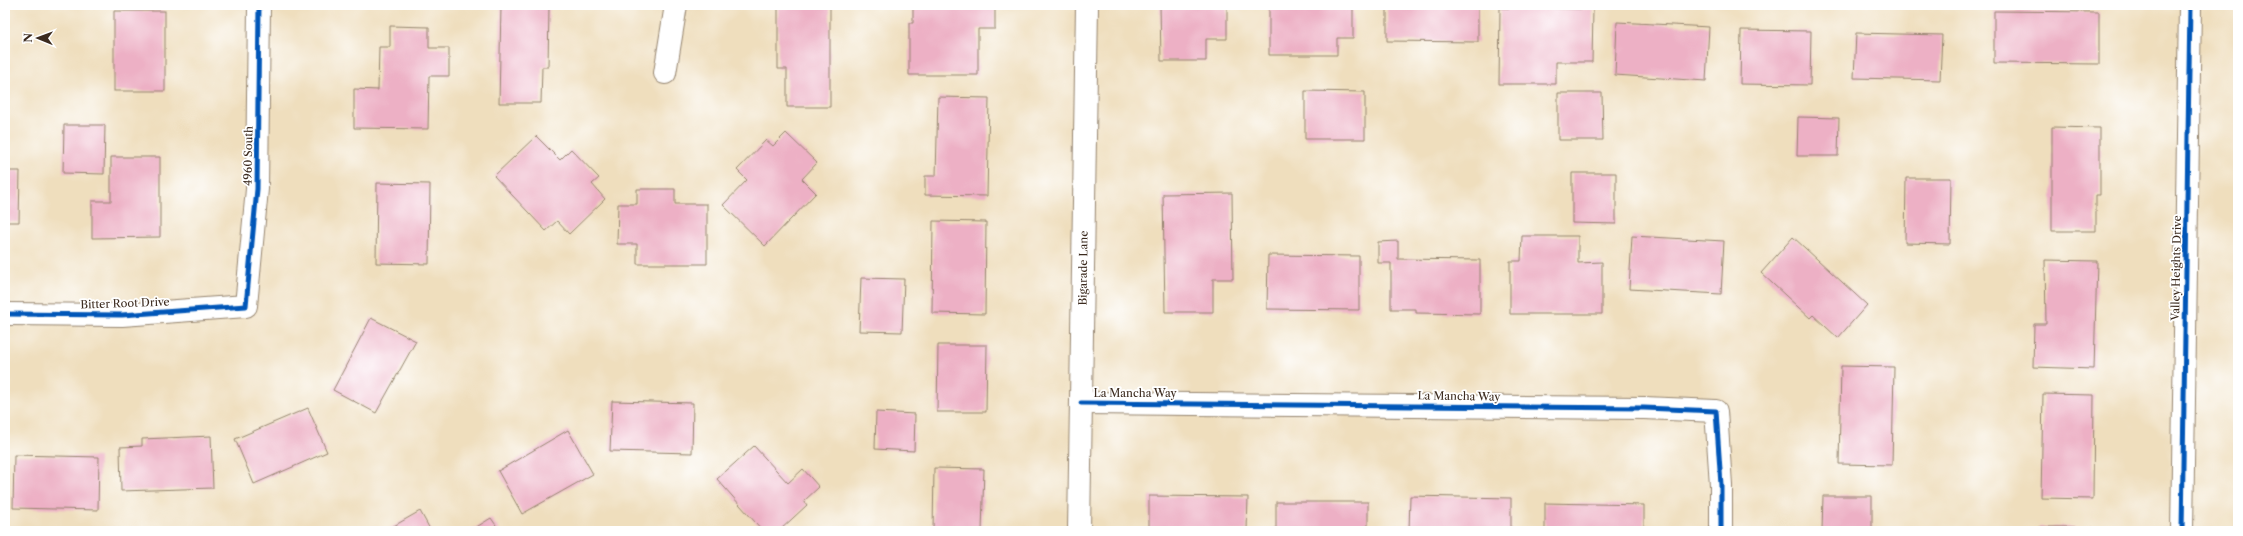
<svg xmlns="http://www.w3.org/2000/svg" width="2243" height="536" font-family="'Libre Caslon Text',serif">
	<rect width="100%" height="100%" fill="#fff"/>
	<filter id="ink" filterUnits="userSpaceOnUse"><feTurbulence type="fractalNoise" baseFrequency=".025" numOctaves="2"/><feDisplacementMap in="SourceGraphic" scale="8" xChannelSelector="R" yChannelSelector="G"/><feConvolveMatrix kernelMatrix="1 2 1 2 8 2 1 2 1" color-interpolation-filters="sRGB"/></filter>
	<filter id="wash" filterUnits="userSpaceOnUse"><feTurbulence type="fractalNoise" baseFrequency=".012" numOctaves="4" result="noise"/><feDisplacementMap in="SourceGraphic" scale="16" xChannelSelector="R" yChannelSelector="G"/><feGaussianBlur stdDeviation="0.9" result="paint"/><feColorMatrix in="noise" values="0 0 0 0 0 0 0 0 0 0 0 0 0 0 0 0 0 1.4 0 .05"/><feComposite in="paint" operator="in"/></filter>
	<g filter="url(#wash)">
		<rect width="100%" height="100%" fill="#efdebd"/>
		<g id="blocks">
			<!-- building -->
			<g fill="#edb0c5">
				<polygon points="913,5 995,5 995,29 978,29 978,75 909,75 909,23 913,23"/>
				<polygon points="1160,5 1227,5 1227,39 1206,39 1206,61 1161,61"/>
				<polygon points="1269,5 1353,5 1353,38 1337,38 1337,55 1269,55"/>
				<polygon points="1387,5 1478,5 1478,42 1387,41"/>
				<polygon points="501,6 549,7 548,67 542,67 541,103 499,103"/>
				<polygon points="830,6 830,107 787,107 787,69 778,69 778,7"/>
				<polygon points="1500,8 1593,9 1592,62 1556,62 1556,84 1499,84"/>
				<rect x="114" y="11" width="51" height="80"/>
				<polygon points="1994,11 2099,12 2099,64 1994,63"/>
				<polygon points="1617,22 1709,27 1706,81 1615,75"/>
				<polygon points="390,26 429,27 429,48 449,48 449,76 429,76 428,129 354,128 354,89 378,90 379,47 390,47"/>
				<polygon points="1741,30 1811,31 1810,85 1740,84"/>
				<polygon points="1856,33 1942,35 1940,80 1854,78"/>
				<polygon points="1305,91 1365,92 1365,139 1305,139"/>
				<polygon points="1558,93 1602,93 1603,140 1558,140"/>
				<polygon points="938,97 989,98 987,196 925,195 925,176 936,176"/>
				<polygon points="1798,117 1839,118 1838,156 1797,156"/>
				<polygon points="64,125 105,125 104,174 63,173"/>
				<polygon points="2052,127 2100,128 2100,195 2096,195 2096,231 2052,231"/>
				<polygon points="786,133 817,163 802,179 816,193 765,246 723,205 747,180 737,170 766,140 773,146"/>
				<polygon points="536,136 560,160 571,149 599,178 592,184 605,199 569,234 557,221 546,231 494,176"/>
				<polygon points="111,157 160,157 160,237 92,238 92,201 111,201"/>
				<polygon points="5,171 20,171 19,222 5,222"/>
				<polygon points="1572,173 1616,173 1616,224 1572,223"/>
				<polygon points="1906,178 1951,178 1950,244 1905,243"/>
				<polygon points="377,183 430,184 429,264 376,263"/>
				<polygon points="637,189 675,189 675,204 707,204 707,264 637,264 637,244 617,244 618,204 637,204"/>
				<polygon points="1232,193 1233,279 1213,279 1213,312 1165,312 1163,194"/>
				<polygon points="933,221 986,222 985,314 932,313"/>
				<polygon points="1522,236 1578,236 1578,263 1602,262 1602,314 1510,314 1510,261 1521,261"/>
				<polygon points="1632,236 1724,241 1721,294 1629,289"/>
				<polygon points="1793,237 1867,305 1838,338 1813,315 1810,318 1761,273"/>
				<polygon points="1398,241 1398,259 1480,260 1480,314 1416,313 1416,309 1391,309 1391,263 1378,263 1378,242"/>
				<polygon points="1268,255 1359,256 1359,310 1267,309"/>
				<polygon points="2045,260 2097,261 2094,369 2033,367 2034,324 2046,324"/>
				<polygon points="861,278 904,279 902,332 859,331"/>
				<polygon points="371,318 416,341 376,413 333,390"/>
				<polygon points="938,345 987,345 986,412 937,412"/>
				<polygon points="1841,366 1894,367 1892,465 1839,464"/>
				<polygon points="2043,394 2094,395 2093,499 2041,498"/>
				<polygon points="612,401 693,403 692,453 610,451"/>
				<polygon points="308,408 327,452 254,484 235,439"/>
				<polygon points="876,412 915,414 914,451 875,449"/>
				<polygon points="568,430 593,474 522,514 498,471"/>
				<polygon points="211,436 213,488 121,491 120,447 142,446 142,439"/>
				<polygon points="754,446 788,483 803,469 819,487 804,501 807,505 779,531 763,531 717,479"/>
				<polygon points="14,455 99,457 98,510 13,508"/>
				<polygon points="934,468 984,469 982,531 933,531"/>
				<polygon points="1149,496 1248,497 1247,531 1149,531"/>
				<polygon points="1410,496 1511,498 1511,531 1409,531"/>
				<polygon points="1823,496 1872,496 1872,531 1822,531"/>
				<rect x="1276" y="502" width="92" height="29"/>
				<polygon points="1545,503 1644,505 1644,531 1545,531"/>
				<polygon points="420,511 431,531 385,531"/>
				<polygon points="491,518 500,531 470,531"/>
				<rect x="2039" y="527" width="53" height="4"/>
			</g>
		</g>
	</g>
	<g filter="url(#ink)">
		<use href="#blocks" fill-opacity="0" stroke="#95846e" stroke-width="1"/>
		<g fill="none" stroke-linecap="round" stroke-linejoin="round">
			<!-- minor casing -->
			<g stroke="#95846e" stroke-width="24">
				<g id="minor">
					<polyline points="665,73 676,5"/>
					<polyline points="5,314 122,315 246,306 257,189 259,5"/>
					<polyline points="1081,403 1644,408 1716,411 1721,485 1721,531"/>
					<path id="s1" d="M1079,531L1087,5"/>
					<polyline points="2182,531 2190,5"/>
				</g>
			</g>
			<!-- minor -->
			<use href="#minor" stroke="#fff" stroke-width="22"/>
			<!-- cycleway casing -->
			<g stroke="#fff" stroke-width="8">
				<g id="cycleway">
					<polyline points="5,314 122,315 246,306 257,189 259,5"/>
					<polyline points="1081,403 1644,408 1716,411 1721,485 1721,531"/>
					<polyline points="2182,531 2190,5"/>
				</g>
			</g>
			<!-- cycleway -->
			<use href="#cycleway" stroke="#0057b8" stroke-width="5"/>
		</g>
	</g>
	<g text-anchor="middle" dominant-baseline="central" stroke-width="3.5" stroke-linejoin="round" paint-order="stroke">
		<!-- street labels -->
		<g font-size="11" fill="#3b2a1e" stroke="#fff">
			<text transform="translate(248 156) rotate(-89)">4960 South</text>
			<text stroke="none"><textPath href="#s1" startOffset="263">Bigarade Lane</textPath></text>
			<text transform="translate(2176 268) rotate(-89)">Valley Heights Drive</text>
			<text transform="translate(125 303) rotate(-2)">Bitter Root Drive</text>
			<text x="1135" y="393">La Mancha Way</text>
			<text transform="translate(1459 396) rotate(1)">La Mancha Way</text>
		</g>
	</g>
	<!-- margin -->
	<rect width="2243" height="536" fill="none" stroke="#fff" stroke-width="20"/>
	<!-- north arrow -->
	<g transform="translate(38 38) rotate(271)" stroke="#ffffff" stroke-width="3" paint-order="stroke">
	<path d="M0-3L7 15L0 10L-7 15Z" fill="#3b2a1e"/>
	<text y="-6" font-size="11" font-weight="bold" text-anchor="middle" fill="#3b2a1e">N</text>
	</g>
</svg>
